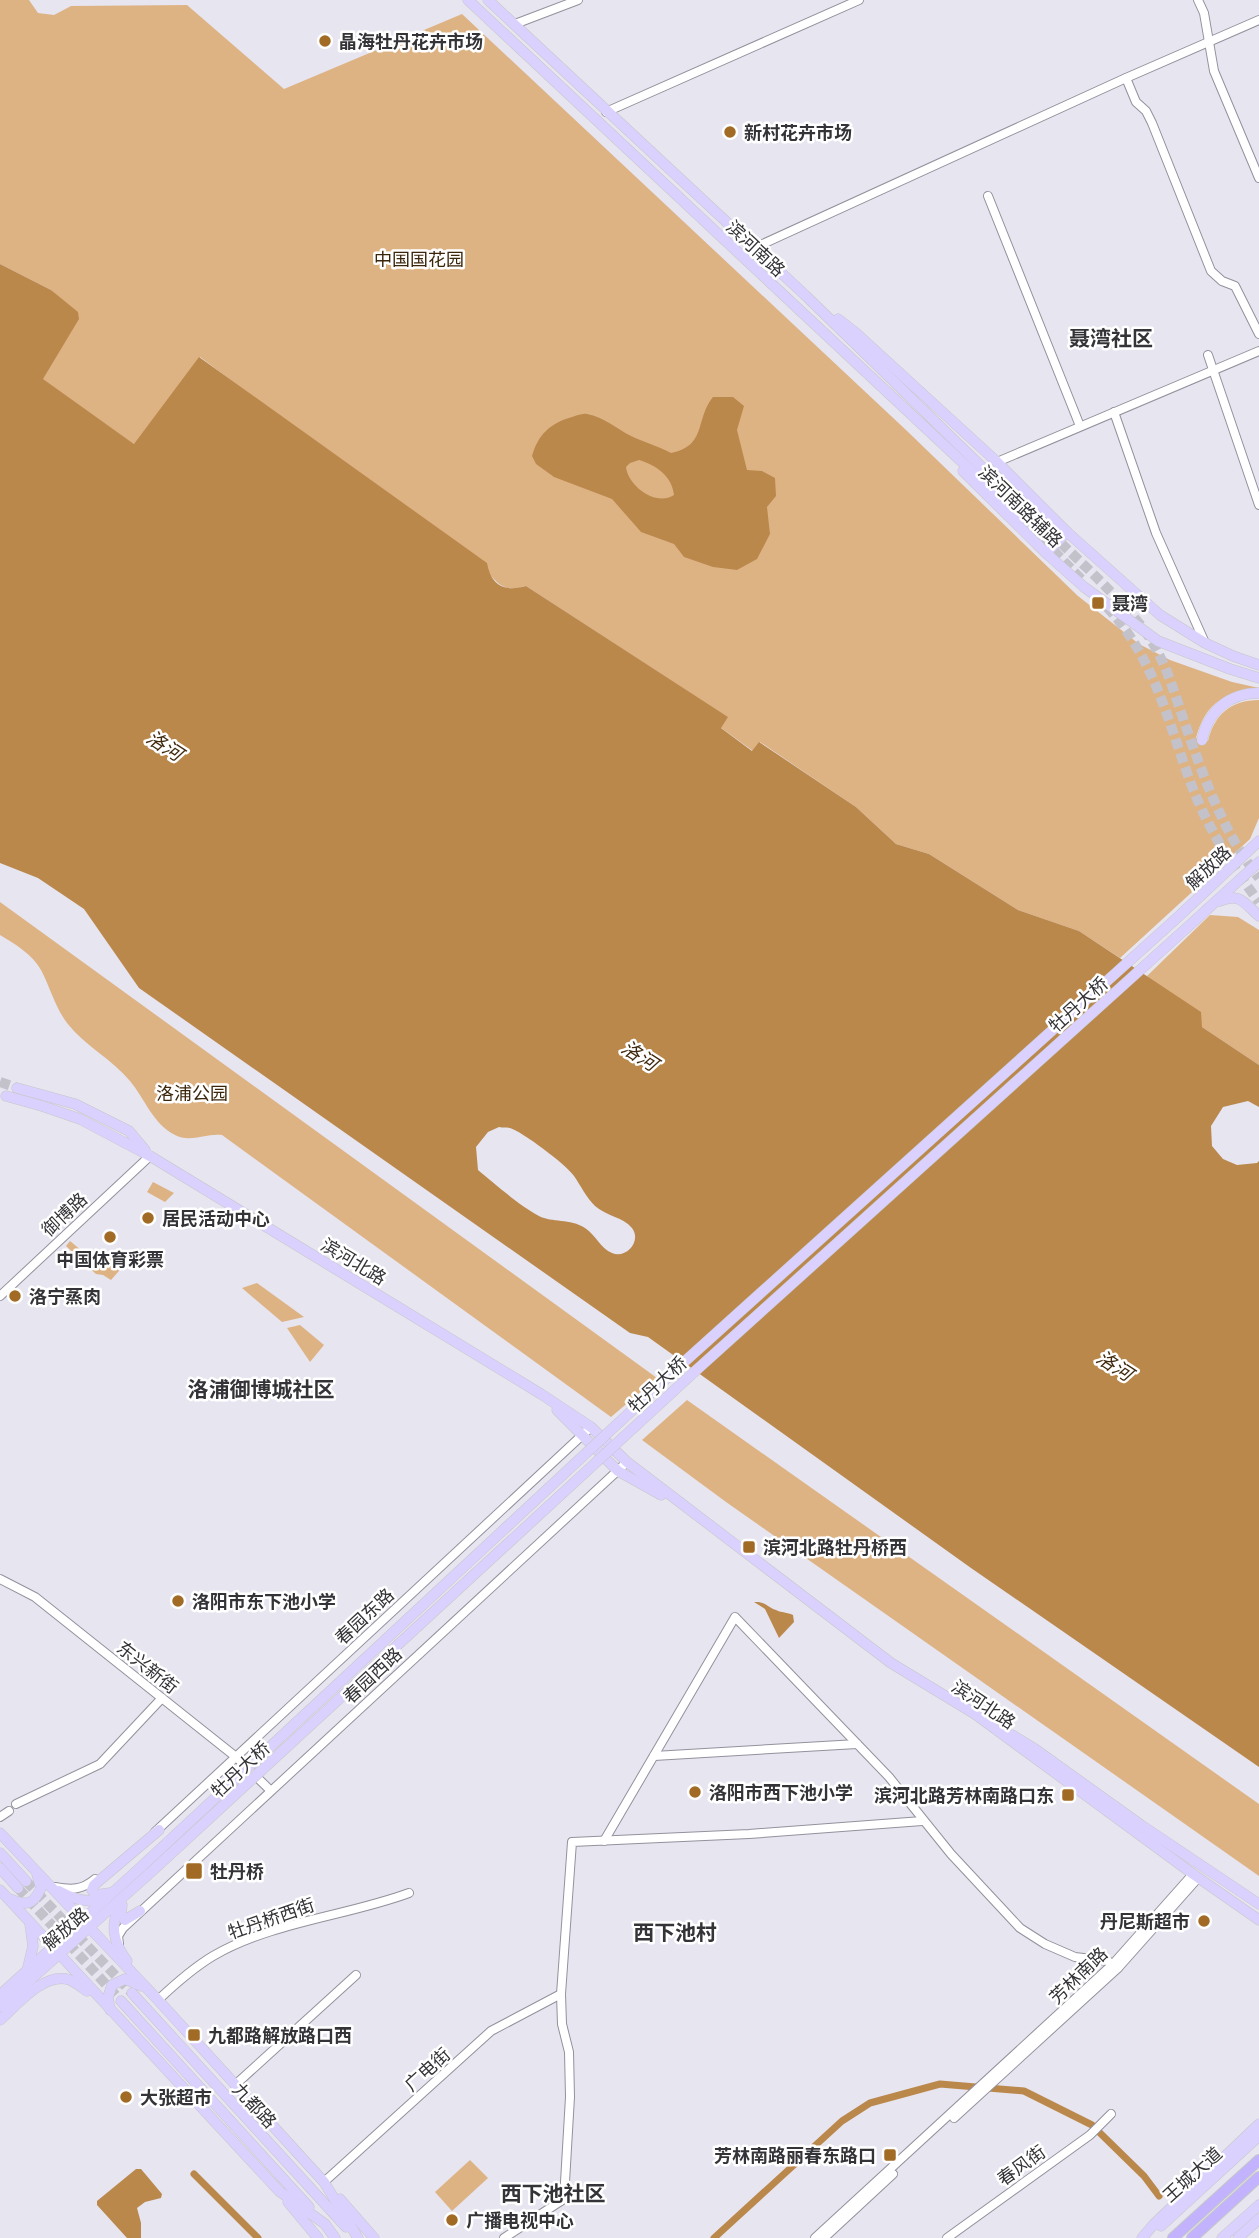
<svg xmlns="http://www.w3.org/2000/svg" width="1259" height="2238" font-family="Lato,'Noto Sans SC',sans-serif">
	<rect width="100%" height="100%" fill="#e7e5f0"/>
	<!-- green -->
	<g fill="#deb384">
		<path d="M0,0H29L38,13L54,15L71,6L187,5L284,89L462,14L906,430L1078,596L1139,644L1170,660L1232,682L1259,688C1225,695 1207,699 1196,738L1208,741C1214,715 1231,700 1259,700V818L1250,839L1120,958L1079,931L1018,910L929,854L896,844L856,807L760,742L753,751L720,727L727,717L526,586C508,591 500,588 489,573L200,357L135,445L42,379L78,319L51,290L0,264Z"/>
		<path d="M0,902L657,1378L611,1417L222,1135C206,1133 190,1143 175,1135C153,1124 145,1099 130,1081C112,1059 85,1046 67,1023C55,1007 50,987 41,970C32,954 15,944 0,935Z"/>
		<polygon points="1210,915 1238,917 1259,930 1259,1065 1202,1027 1147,976"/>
		<polygon points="153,1182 174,1193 165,1202 147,1192"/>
		<path d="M70,1241C88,1256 99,1268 122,1251L132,1256L111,1280L103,1275L96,1274L66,1246Z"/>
		<polygon points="257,1283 304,1317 282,1322 242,1288"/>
		<polygon points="300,1325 324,1345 310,1362 287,1328"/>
		<polygon points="687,1400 1259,1804 1259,1876 726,1502 642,1440"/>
		<polygon points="470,2160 488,2178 452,2211 435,2192"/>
	</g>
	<!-- water -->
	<g fill="#bb884c" fill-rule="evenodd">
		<path d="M0,264L51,290L78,312L79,319L43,379L134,444L199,357L487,563C491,586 505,592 526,586L728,717L721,728L752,751L759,742L856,807L896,844L929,854L1018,910L1079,931L1201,1012L1202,1027L1259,1065V1107L1248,1101L1223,1107L1211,1126L1212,1146L1223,1159L1237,1165L1257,1163L1259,1161V1767L971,1568L648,1337L630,1333L139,988L84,909L38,878L0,863ZM499,1127C503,1128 506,1127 510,1128C521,1131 567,1165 574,1176C581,1186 586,1197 595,1206C606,1216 623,1217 632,1228C642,1241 626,1259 612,1253C601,1249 595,1234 585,1228C570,1218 552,1223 539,1216C520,1206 495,1184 478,1170L476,1147L488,1132Z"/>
		<path d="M713,397H733L744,406L737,430L747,470L762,471L775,478L776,496L767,507L770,534L757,559L737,570L713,567L684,557L674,544L641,532L612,499L554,477L536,464L532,456C538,435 550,423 572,417C576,416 582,413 587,414C604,417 617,429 631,436C644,442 658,446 671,453C707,446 695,419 713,397ZM639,460C656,465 672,476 674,495C656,507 628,486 626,467L630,463Z"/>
		<path d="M754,1602C765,1601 767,1607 776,1610C782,1613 787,1612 793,1615L794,1622L779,1638L765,1609Z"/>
		<polygon points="136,2169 141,2169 162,2194 161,2198 145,2202 137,2208 141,2223 141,2238 127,2238 97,2205 97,2201"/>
	</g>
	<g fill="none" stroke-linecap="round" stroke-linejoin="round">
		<!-- canal -->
		<g stroke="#bb884c" stroke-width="7">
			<polyline points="1100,2133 1144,2176 1159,2196"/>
			<polyline points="194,2174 258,2238"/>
			<polyline points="714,2238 842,2121 870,2103 940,2084 1024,2091 1092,2125"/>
		</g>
		<!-- major-tunnel -->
		<g stroke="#c3c2cb" stroke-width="10" stroke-dasharray="10 5" stroke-linecap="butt">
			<path d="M1028,512C1055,538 1083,563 1109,590C1126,608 1145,627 1156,649C1169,672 1176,698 1185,724C1204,778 1223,832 1259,878"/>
			<polyline points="1022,518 1083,581"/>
			<path d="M1107,607C1154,658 1167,718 1190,781C1206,825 1231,865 1259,902"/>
			<polyline points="0,1082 17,1088"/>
			<polyline points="26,1881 132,1993"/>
			<polyline points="18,1888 121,2001"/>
		</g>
		<!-- minor casing -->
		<g stroke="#93919c" stroke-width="10">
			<g id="minor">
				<polyline points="1198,0 1204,13 1214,71 1259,178"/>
				<polyline points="515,24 578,0"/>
				<polyline points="1126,78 1136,102 1146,111 1152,123 1211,271 1222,281 1235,286 1259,334"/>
				<polyline points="606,112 859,0"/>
				<polyline points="988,196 1080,426"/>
				<polyline points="754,248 1126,78 1259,20"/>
				<polyline points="1208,355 1259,505"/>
				<polyline points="1114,412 1156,533 1205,643"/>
				<polyline points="997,462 1259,351"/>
				<polyline points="0,1296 150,1156"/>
				<polyline points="0,1579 35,1597 236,1757 270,1790"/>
				<polyline points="654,1756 857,1744"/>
				<polyline points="16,1804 100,1764 162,1698"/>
				<polyline points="0,1817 9,1811"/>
				<polyline points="155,1832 591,1427"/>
				<polyline points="604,1841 735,1617 889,1777 951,1854 1020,1928 1045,1944 1075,1957 1108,1961 1118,1968"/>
				<path d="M55,1887C72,1890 82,1890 95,1879"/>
				<polyline points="119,1944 118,1936 123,1928 627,1462"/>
				<path d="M158,2000C175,1984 193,1968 213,1956C271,1922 347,1916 409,1893"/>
				<polyline points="235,2085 356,1975"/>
				<polyline points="954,2118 1118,1968 1198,1878"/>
				<polyline points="324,2182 491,2031 561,1994"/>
				<polyline points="504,2238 564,2199 570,2097 569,2052 562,2024 561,1994 572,1842 749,1834 922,1821"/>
				<polyline points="815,2238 1113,1964 1193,1874"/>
				<polyline points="824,2238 893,2174"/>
				<polyline points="947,2238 1090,2135 1111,2114"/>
			</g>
		</g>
		<!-- major casing -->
		<g stroke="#c6c6c7" stroke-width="11">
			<g id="major">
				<polyline points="468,0 1022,518"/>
				<polyline points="488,0 805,295 1028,512"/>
				<polyline points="838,319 856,333 997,462 1067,532 1160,615 1205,643 1233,656 1259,665"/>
				<polyline points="963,471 1046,553 1084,587 1158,641 1230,669 1259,678"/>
				<polyline points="1046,553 1067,532"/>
				<path d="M1202,740C1208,711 1229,693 1259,693"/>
				<path d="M1220,901C1240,892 1245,904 1259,916"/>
				<polyline points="1178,917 1259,841"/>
				<polyline points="1191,924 1259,862"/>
				<polyline points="17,1088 75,1104 129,1131 145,1150"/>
				<polyline points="6,1096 42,1106 80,1119 150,1156 541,1394 591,1427 627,1462 891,1663 975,1714 1193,1874 1259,1920"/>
				<polyline points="557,1410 618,1471 661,1495"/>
				<polyline points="1012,1735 1035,1749 1141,1825 1259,1904"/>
				<polyline points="0,1833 158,2000 324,2182 358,2238"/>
				<polyline points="0,1853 26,1881"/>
				<polyline points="0,1868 18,1888"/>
				<polyline points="0,1890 279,2191 325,2224 335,2238"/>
				<path d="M59,1891C73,1899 89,1905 104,1897"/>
				<polyline points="110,1893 96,1895 92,1890 94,1885 159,1830"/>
				<path d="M10,1899C27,1906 33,1905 41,1888L37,1874"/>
				<path d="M121,1904C109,1924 113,1942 127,1961"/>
				<polyline points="122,1905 121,1914 125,1920 140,1911"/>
				<polyline points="28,1967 33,1946 30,1924"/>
				<polyline points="132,1993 346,2227"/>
				<polyline points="0,1995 142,1866"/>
				<polyline points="121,2001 309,2207"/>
				<polyline points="0,2007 150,1873"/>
				<polyline points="110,2010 108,1997 112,1985 125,1979 141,1986"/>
				<path d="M0,2020C17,2005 42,1974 67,1979C74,1981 81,1987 87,1991"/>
				<polyline points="340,2199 374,2238"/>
				<polyline points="288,2202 318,2238"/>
				<polyline points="1161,2226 1259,2136"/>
				<polyline points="1142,2238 1154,2224 1259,2124"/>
				<polyline points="1222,2238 1259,2205"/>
				<polyline points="1238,2238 1259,2219"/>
			</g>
		</g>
		<!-- highway casing -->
		<g stroke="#c6c6c7" stroke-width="12">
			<g id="highway">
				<polyline points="1173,2238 1259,2160"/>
				<polyline points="1192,2238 1259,2177"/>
			</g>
		</g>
		<!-- minor -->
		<use href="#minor" stroke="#fff" stroke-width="8"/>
		<!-- major -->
		<use href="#major" stroke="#dbd1fe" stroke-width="10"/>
		<!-- highway -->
		<use href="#highway" stroke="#c3b3fe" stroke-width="10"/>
		<!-- major-bridge casing -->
		<g stroke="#c6c6c7" stroke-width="11" stroke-linecap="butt">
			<g id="major-bridge">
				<polyline points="142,1866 683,1363 1178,917"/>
				<polyline points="150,1873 692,1374 1191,924"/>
			</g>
		</g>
		<!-- major-bridge -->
		<use href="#major-bridge" stroke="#dbd1fe" stroke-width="10"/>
	</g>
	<!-- markers -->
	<g fill="#a16b25" stroke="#fff" stroke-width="2.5">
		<circle cx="325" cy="41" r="7"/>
		<circle cx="730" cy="132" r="7"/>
		<rect x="1091" y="596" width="14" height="14" rx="3.5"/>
		<circle cx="148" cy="1218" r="7"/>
		<circle cx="110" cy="1237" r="7"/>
		<circle cx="15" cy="1296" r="7"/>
		<rect x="742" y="1540" width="14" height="14" rx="3.5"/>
		<circle cx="178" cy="1601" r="7"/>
		<circle cx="695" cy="1792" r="7"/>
		<rect x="1061" y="1788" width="14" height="14" rx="3.5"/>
		<rect x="185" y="1862" width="18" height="18" rx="3.5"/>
		<circle cx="1204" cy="1921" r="7"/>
		<rect x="187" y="2028" width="14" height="14" rx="3.5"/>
		<circle cx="126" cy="2097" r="7"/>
		<rect x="883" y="2148" width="14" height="14" rx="3.5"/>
		<circle cx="452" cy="2220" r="7"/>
	</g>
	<g text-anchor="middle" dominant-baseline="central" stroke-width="5" stroke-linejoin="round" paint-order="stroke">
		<!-- poi labels -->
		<g font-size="18" font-weight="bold" fill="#343438" stroke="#fff" text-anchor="start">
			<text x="339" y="41">晶海牡丹花卉市场</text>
			<text x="744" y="132">新村花卉市场</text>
			<text x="1112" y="603">聂湾</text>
			<text x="162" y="1218">居民活动中心</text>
			<text x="110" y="1259" text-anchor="middle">中国体育彩票</text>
			<text x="29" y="1296">洛宁蒸肉</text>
			<text x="763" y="1547">滨河北路牡丹桥西</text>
			<text x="192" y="1601">洛阳市东下池小学</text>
			<text x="709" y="1792">洛阳市西下池小学</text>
			<text x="1054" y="1795" text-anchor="end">滨河北路芳林南路口东</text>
			<text x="210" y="1871">牡丹桥</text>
			<text x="1190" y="1921" text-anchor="end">丹尼斯超市</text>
			<text x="208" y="2035">九都路解放路口西</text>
			<text x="140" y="2097">大张超市</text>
			<text x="876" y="2155" text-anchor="end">芳林南路丽春东路口</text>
			<text x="466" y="2220">广播电视中心</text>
		</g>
		<!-- street labels -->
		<g font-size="18" fill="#343438" stroke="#fff">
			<text transform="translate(756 248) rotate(43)">滨河南路</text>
			<text transform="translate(1021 506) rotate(44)">滨河南路辅路</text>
			<text transform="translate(1208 867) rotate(-43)">解放路</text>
			<text transform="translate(1078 1004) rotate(-42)">牡丹大桥</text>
			<text transform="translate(64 1214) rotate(-43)">御博路</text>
			<text transform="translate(354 1261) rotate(31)">滨河北路</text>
			<text transform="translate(657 1384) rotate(-43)">牡丹大桥</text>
			<text transform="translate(364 1616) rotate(-43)">春园东路</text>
			<text transform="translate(148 1667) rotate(38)">东兴新街</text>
			<text transform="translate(372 1675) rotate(-43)">春园西路</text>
			<text transform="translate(984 1704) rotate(34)">滨河北路</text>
			<text transform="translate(240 1769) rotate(-43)">牡丹大桥</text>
			<text transform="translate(271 1918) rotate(-19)">牡丹桥西街</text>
			<text transform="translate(65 1928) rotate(-41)">解放路</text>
			<text transform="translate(1078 1975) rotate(-44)">芳林南路</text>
			<text transform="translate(427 2069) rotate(-42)">广电街</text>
			<text transform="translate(255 2105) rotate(47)">九都路</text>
			<text transform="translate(1021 2165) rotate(-36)">春风街</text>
			<text transform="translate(1192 2174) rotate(-42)">王城大道</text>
		</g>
		<!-- park labels -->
		<g font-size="18" fill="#3c260b" stroke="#fff">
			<text x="419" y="259">中国国花园</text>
			<text x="192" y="1093">洛浦公园</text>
		</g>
		<!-- water labels -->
		<g font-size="19" font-style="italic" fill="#402a0f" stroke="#fff">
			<text transform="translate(165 745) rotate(33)">洛河</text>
			<text transform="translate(640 1055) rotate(33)">洛河</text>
			<text transform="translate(1115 1365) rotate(33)">洛河</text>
		</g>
		<!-- quarter labels -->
		<g font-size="21" font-weight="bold" fill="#343438" stroke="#fff">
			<text x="1111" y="337">聂湾社区</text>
			<text x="261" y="1388">洛浦御博城社区</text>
			<text x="675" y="1931">西下池村</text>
			<text x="553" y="2192">西下池社区</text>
		</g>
	</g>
</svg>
